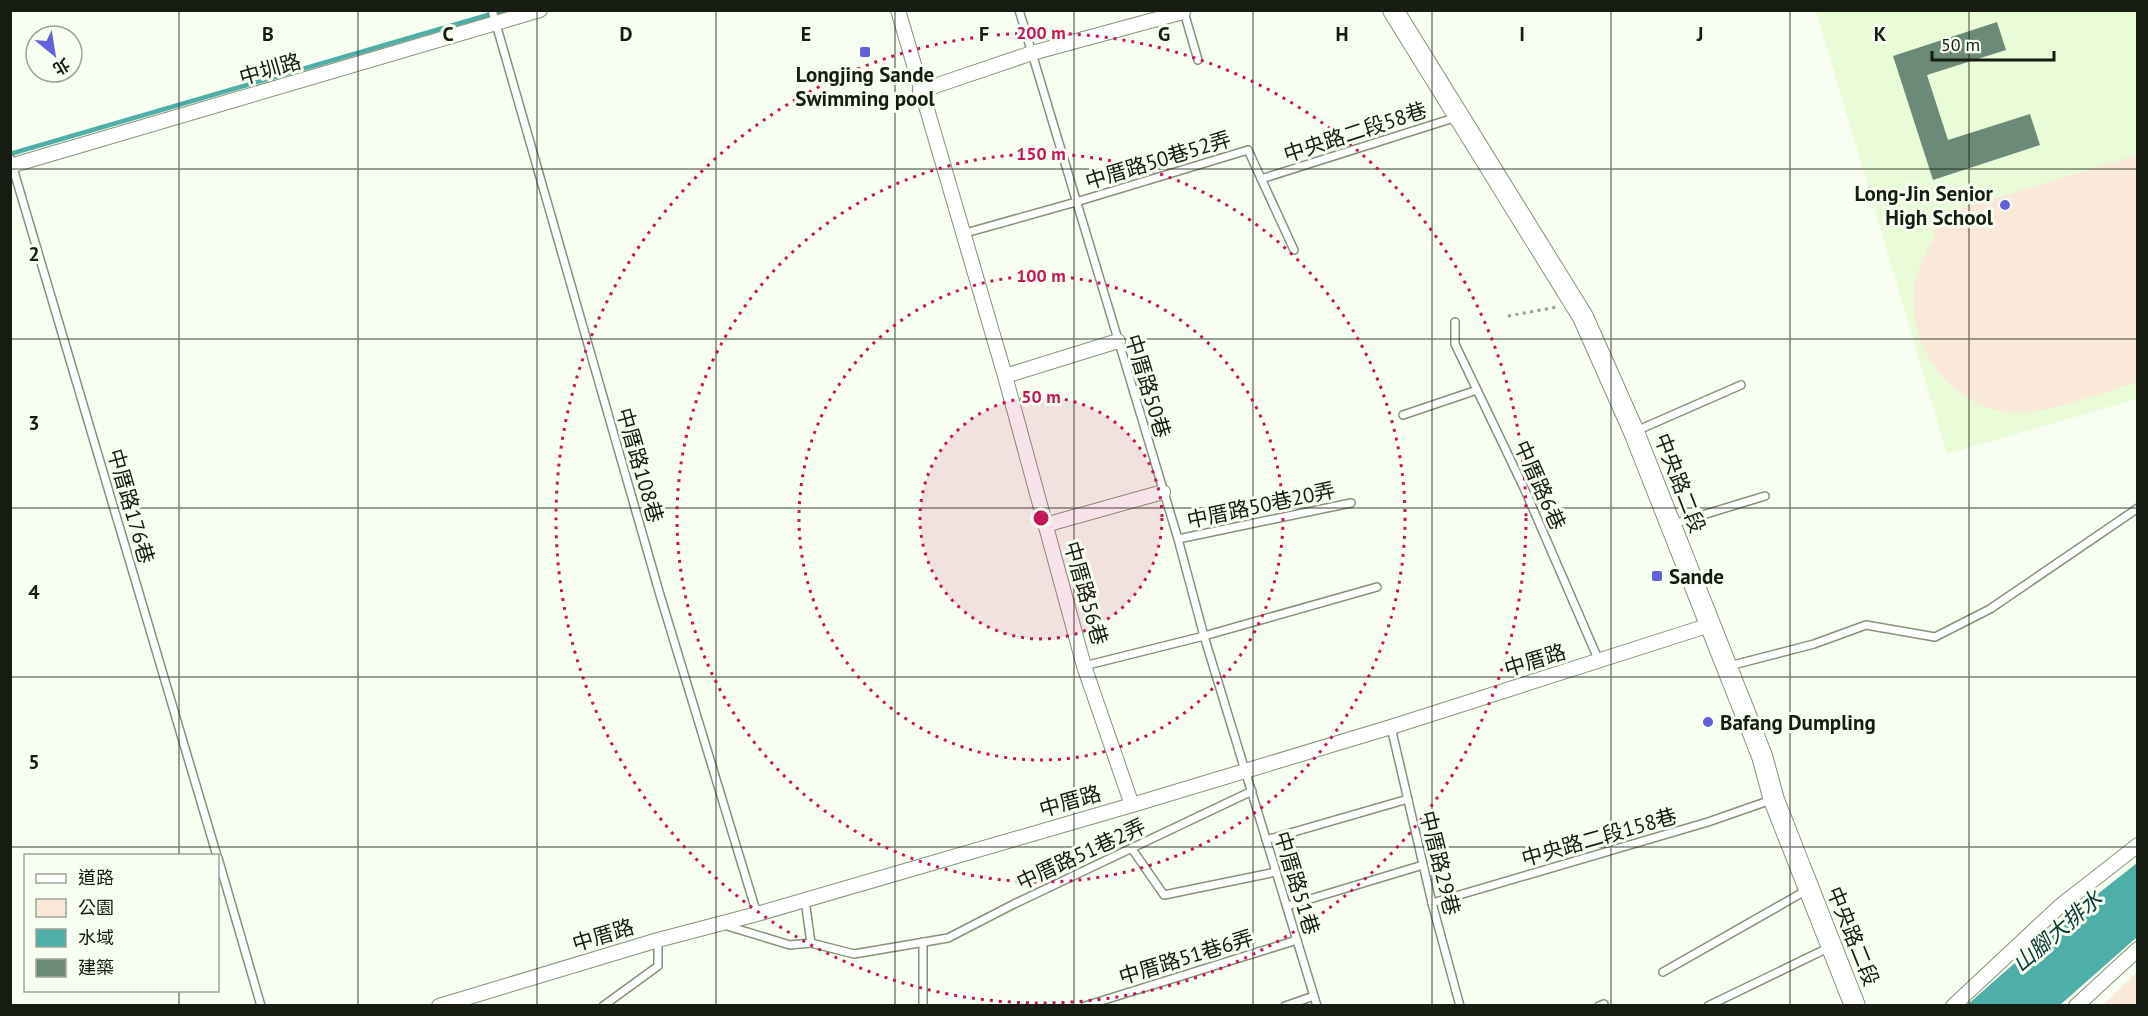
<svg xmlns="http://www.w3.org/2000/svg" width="2148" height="1016" font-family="'PT Sans','Noto Sans TC',sans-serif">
	<rect width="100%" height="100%" fill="#f8fef2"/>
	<!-- built -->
	<polygon fill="#eafcd7" points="1816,11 2137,11 2137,399 1947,454"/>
	<!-- green -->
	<g fill="#fae9d8">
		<path d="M2137,155V382C2103,392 2044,416 2009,412C1953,406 1912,352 1913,297C1914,277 1924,254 1935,237L1931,218Z"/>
		<polygon points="2137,972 2137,1005 2103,1005"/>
	</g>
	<!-- water -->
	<polygon fill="#4dafa8" points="2137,863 2137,937 2060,1005 1967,1005 2052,930"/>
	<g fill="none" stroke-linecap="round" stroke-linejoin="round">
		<!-- stream -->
		<polyline stroke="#4dafa8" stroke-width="4.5" points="10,154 505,10"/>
	</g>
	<!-- building -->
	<polygon fill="#6c8a78" points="1997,22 2006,50 1927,75 1948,140 2030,114 2040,145 1933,180 1893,56"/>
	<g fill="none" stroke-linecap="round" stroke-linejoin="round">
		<!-- lane casing -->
		<g stroke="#869378" stroke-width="10">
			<g id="lane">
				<polyline points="492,10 660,595 757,914"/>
				<polyline points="1019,10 1178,539 1204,636 1317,1006"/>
				<polyline points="1184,12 1198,60"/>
				<polyline points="10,158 217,856"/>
				<polyline points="1261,179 1457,117"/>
				<polyline points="962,234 1076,202 1248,150 1294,250"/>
				<polyline points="1455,322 1455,344 1524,488 1599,661"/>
				<polyline points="1403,415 1477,390"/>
				<polyline points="1636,431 1741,385"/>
				<polyline points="1673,524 1765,496"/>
				<polyline points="1178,539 1351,503"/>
				<polyline points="1084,666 1204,636 1377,587"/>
				<polyline points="1729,666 1814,644 1866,625 1935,637 1990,609 2138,508"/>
				<polyline points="1391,727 1432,903 1460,1006"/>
				<polyline points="1266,840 1408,799"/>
				<polyline points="1132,849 1164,895 1276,872"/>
				<polyline points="218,858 261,1006"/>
				<polyline points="805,900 811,943"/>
				<polyline points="1432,903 1708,822 1771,800"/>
				<polyline points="1287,906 1423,865"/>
				<polyline points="724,925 790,945 811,943 854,954 948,938 1014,904 1252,791"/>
				<polyline points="1663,972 1807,890"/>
				<polyline points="603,1006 658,966 658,940"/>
				<polyline points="923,1006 923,942"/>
				<polyline points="1085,1006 1297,940"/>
				<polyline points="1285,1006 1314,996"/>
				<polyline points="1599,1006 1604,1004"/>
				<polyline points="1708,1006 1830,947"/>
			</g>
		</g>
		<!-- street casing -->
		<g stroke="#869378" stroke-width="16">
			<g id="street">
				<polyline points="898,10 1005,376 1084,666 1132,805"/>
				<polyline points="920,91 1032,53 1183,12"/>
				<polyline points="10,166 540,10"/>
				<polyline points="1005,376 1118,341"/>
				<polyline points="1045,525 1163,492"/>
				<polyline points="439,1006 658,940 757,914 1132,805 1391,727 1710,625"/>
				<polyline points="1953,1006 2060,906 2138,845"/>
				<polyline points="2076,1006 2138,949"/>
			</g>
		</g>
		<!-- secondary casing -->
		<g stroke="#869378" stroke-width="22">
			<polyline id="secondary" points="1393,10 1583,317 1634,432 1762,756 1774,800 1855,1006"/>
		</g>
		<!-- path -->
		<polyline stroke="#989d92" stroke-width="3" stroke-dasharray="3 4.5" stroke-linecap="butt" points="1508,316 1557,307"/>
		<!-- lane -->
		<use href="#lane" stroke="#fff" stroke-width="7"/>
		<!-- street -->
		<use href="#street" stroke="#fff" stroke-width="14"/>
		<!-- secondary -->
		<use href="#secondary" stroke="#fff" stroke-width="20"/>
	</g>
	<!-- grid -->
	<path fill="none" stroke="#171c12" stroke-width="1.5" stroke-opacity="0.55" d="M179,10V856M358,10V1006M537,10V1006M716,10V1006M895,10V1006M1074,10V1006M1253,10V1006M1432,10V1006M1611,10V1006M1790,10V1006M1969,10V1006M10,169H2138M10,339H2138M10,508H2138M10,677H2138M10,847H2138M179,990V1006"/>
	<!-- distance rings -->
	<circle cx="1041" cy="518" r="121" fill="#c2185b" fill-opacity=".12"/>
	<g fill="none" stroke="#c2185b" stroke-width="3" stroke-dasharray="3 6">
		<circle cx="1041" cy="518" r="121"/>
		<circle cx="1041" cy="518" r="242"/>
		<circle cx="1041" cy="518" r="364"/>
		<circle cx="1041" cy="518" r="485"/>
	</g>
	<!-- markers -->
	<g fill="#6361da" stroke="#f8fef2" stroke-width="2">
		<rect x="859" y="46" width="12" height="12" rx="3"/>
		<circle cx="2005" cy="205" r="6"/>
		<rect x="1651" y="570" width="12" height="12" rx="3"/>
		<circle cx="1708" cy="722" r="6"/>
	</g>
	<g text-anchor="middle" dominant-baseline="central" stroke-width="6" stroke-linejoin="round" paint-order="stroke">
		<!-- street labels -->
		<g font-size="21" fill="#171c12" stroke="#f8fef2">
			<text transform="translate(270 69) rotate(-16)">中圳路</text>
			<text transform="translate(1355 132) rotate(-18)">中央路二段58巷</text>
			<text transform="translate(1158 160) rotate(-17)">中厝路50巷52弄</text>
			<text transform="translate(1148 386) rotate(73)">中厝路50巷</text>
			<text transform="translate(640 465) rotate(74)">中厝路108巷</text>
			<text transform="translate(1680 483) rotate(69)">中央路二段</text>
			<text transform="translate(1540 485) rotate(66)">中厝路6巷</text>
			<text transform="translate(1261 505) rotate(-12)">中厝路50巷20弄</text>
			<text transform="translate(131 506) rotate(74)">中厝路176巷</text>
			<text transform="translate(1086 593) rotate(74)">中厝路56巷</text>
			<text transform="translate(1535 660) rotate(-17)">中厝路</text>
			<text transform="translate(1070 801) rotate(-16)">中厝路</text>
			<text transform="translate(1599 837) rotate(-16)">中央路二段158巷</text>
			<text transform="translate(1081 854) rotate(-25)">中厝路51巷2弄</text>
			<text transform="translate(1440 863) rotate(76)">中厝路29巷</text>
			<text transform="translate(1297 883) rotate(73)">中厝路51巷</text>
			<text transform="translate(603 935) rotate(-17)">中厝路</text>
			<text transform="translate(1853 936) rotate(68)">中央路二段</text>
			<text transform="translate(1186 957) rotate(-17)">中厝路51巷6弄</text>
		</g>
		<!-- poi labels -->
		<g font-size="21" font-weight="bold" fill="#171c12" stroke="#f8fef2" text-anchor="start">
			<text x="865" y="74" text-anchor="middle">Longjing Sande<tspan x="865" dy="24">Swimming pool</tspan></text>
			<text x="1993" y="193" text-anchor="end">Long-Jin Senior<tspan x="1993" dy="24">High School</tspan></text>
			<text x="1669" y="576">Sande</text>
			<text x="1720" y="722">Bafang Dumpling</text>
		</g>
		<!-- water labels -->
		<g font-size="22" font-style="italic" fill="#083835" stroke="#f8fef2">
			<text transform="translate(2057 931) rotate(-41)">山腳大排水</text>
		</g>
	</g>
	<g font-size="20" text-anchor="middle" font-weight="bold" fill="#171c12" stroke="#f8fef2" stroke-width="6" stroke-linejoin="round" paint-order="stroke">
		<text x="268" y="41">B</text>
		<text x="448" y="41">C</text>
		<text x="626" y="41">D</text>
		<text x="806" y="41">E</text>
		<text x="984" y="41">F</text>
		<text x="1164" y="41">G</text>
		<text x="1342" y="41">H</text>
		<text x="1522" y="41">I</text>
		<text x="1700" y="41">J</text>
		<text x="1880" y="41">K</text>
		<text x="34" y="261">2</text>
		<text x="34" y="430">3</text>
		<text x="34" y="599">4</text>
		<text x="34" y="769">5</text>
	</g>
	<circle cx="1041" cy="518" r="9" fill="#c2185b" stroke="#f8fef2" stroke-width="3"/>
	<g font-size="18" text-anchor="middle" font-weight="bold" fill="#c2185b" stroke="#f8fef2" stroke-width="6" stroke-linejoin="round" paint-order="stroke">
		<text x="1041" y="39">200 m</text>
		<text x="1041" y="160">150 m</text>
		<text x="1041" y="282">100 m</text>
		<text x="1041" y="403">50 m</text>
	</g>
	<!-- border -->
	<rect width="2148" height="1016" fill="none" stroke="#171c12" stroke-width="24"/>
	<!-- legend -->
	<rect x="24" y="854" width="195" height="138" fill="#f8fef2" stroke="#9ea498" stroke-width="1.5"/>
	<rect x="36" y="874" width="30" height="9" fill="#ffffff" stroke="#9ea498" stroke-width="1.5"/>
	<text x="78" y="884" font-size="18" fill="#171c12">道路</text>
	<rect x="36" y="899" width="30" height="18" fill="#fae9d8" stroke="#9ea498" stroke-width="1.5"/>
	<text x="78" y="914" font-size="18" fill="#171c12">公園</text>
	<rect x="36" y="929" width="30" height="18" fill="#4dafa8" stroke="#9ea498" stroke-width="1.5"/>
	<text x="78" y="944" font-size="18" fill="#171c12">水域</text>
	<rect x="36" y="959" width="30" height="18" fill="#6c8a78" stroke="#9ea498" stroke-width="1.5"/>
	<text x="78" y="974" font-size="18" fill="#171c12">建築</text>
	<!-- north arrow -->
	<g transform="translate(54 54) rotate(150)"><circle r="28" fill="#f8fef2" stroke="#9ea498" stroke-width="1.5"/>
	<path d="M0-4.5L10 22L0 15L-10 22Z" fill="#6361da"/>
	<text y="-9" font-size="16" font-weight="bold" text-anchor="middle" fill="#171c12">北</text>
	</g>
	<!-- scale -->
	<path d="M1932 51v9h122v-9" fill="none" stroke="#171c12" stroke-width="3"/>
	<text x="1941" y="51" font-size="18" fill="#171c12" stroke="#f8fef2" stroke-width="4.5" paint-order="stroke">50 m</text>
</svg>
